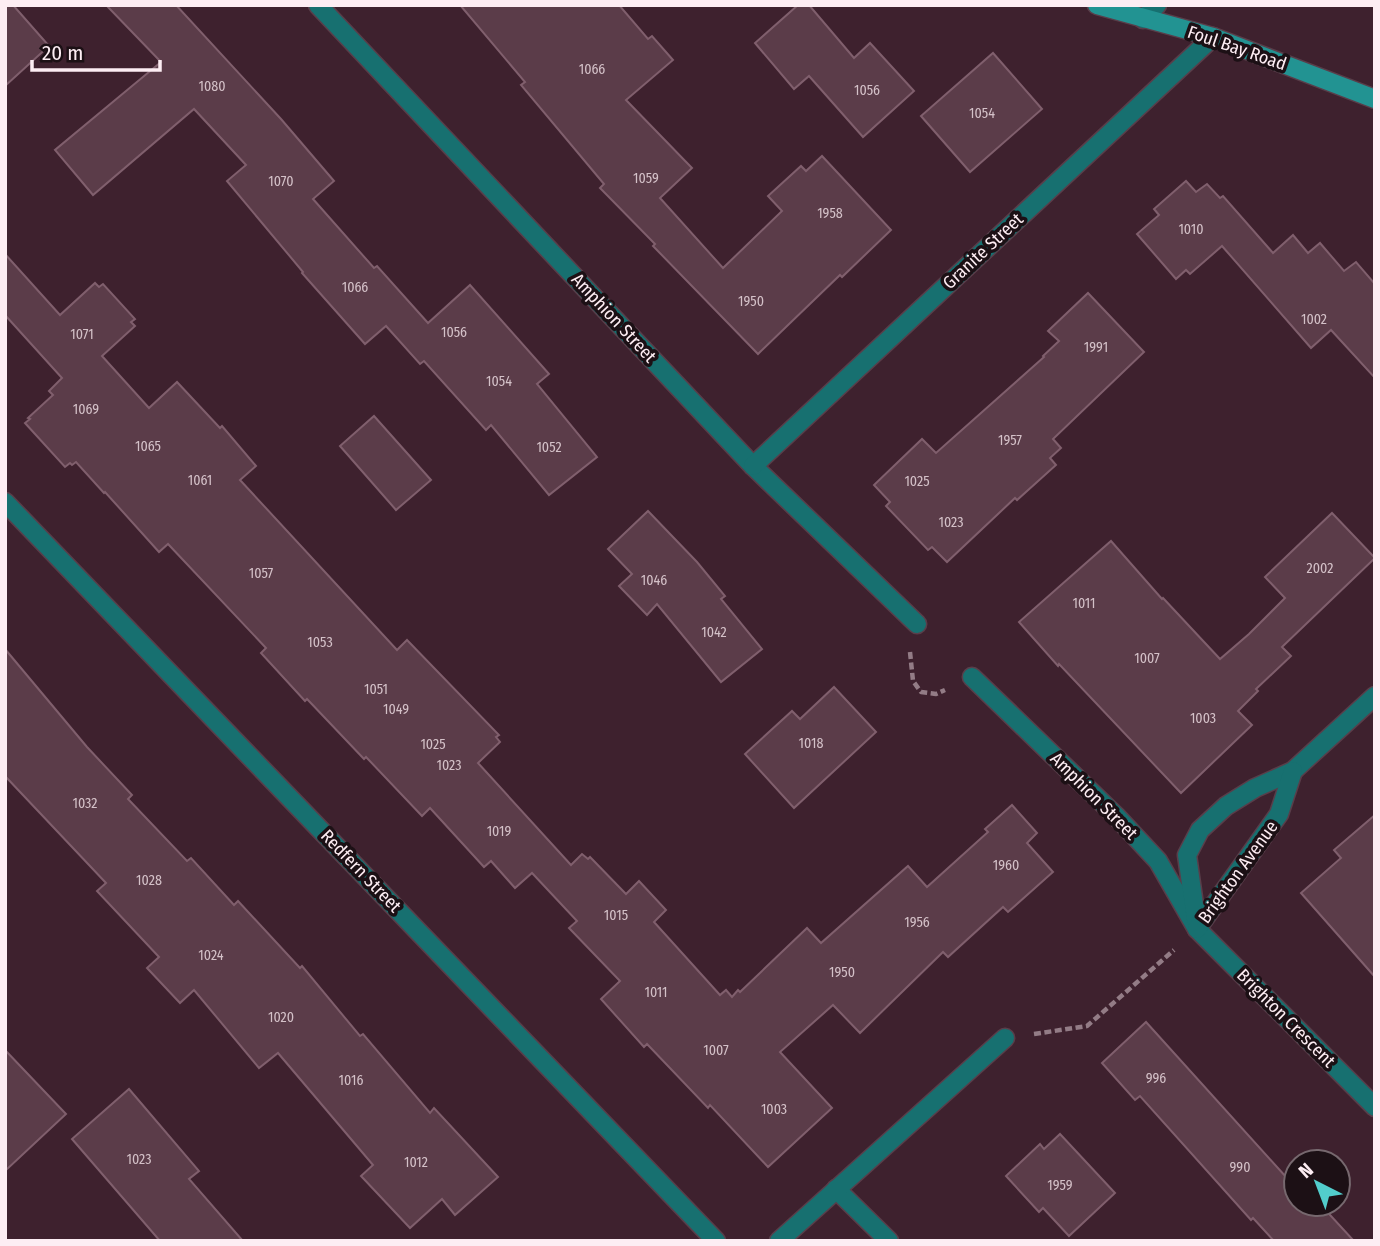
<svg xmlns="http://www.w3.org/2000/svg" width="1380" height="1246" font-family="'Fira Sans Condensed',sans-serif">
	<rect width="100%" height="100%" fill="#3e212e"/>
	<!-- building -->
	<g fill="#5b3c49" stroke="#805f6d" stroke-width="2">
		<polygon points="5,5 13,5 49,46 5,86"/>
		<polygon points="106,5 176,5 281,119 334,181 313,199 374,268 377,266 428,323 470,285 549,374 537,384 597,457 549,495 491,425 486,430 424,361 420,364 386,326 365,344 302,273 303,272 227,181 246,165 194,109 93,195 55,150 161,62"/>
		<polygon points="460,5 619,5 648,39 652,36 673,60 626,100 692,168 660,198 723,268 782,211 768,196 801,166 806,171 822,156 891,230 842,277 840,275 758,354 653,246 655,244 600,188 604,184 521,85 525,82"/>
		<polygon points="798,5 809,5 854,58 870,43 914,91 863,137 809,76 794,89 755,43"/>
		<polygon points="993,53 1042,109 970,172 921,116"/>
		<polygon points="1186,181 1196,192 1207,184 1220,198 1223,196 1273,253 1293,235 1308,253 1320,243 1344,271 1356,262 1375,284 1375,378 1331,330 1311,348 1222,246 1190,274 1186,270 1176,279 1137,234 1159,215 1154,209"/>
		<polygon points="5,254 60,315 95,283 99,287 103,284 135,319 131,322 135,326 102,356 149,408 177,382 220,428 222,426 256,466 240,480 397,650 407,640 499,735 496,737 500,742 478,763 571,865 582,854 588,859 590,857 626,894 639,881 666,910 654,922 720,995 726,990 732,997 738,990 740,992 807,928 821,943 908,866 927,887 988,832 985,829 1012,805 1037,833 1027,843 1053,872 1008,912 1003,907 948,957 943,952 860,1033 833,1005 780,1052 832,1108 768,1167 710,1105 708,1108 647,1044 644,1047 601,999 620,981 569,928 577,921 532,873 515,888 491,861 484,867 430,808 422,816 366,757 364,759 307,699 305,701 261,653 266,648 168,544 159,552 105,492 104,493 76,462 72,465 70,463 65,467 25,423 30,419 28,418 53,395 49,391 62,378 5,315"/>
		<polygon points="1088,293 1144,352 1053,439 1061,448 1050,458 1056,465 1017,500 1015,498 947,562 932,547 928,550 886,506 890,502 874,485 922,439 936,453 1044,357 1043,356 1059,341 1048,331"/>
		<polygon points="374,416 431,480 396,510 340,446"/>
		<polygon points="648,511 697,562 725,596 721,599 762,649 721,682 657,604 647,615 619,586 632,574 608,549"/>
		<polygon points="1332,513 1375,558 1282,647 1291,656 1256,689 1258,691 1238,711 1252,725 1181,793 1059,664 1058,666 1019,622 1111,541 1162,599 1163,598 1220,659 1249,634 1285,598 1265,577"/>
		<polygon points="5,649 87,747 132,795 128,799 187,861 191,858 234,905 238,901 300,968 302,966 360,1036 363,1034 430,1113 434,1108 498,1177 455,1215 442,1199 410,1228 361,1176 373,1165 278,1053 259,1068 194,990 180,1003 147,968 159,957 97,891 106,883 5,776"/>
		<polygon points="834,687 876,732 794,808 745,754 792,711 800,719"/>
		<polygon points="1375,815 1375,977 1301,893 1341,858 1334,850"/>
		<polygon points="1146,1022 1296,1188 1296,1204 1320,1204 1354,1241 1274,1241 1253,1218 1251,1220 1140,1096 1135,1100 1102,1063"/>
		<polygon points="5,1050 66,1114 5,1171"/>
		<polygon points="129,1089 199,1171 189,1179 243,1241 160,1241 72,1139"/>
		<polygon points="1060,1134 1115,1193 1069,1236 1043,1208 1039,1212 1006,1176 1040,1144 1044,1149"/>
	</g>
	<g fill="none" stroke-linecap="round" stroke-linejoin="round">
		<!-- street casing -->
		<g stroke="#593e4a" stroke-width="21">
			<g id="street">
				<polyline points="318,5 753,466 917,624"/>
				<polyline points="1143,19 1157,5"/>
				<polyline points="753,466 1213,37"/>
				<polyline points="5,502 716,1241"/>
				<polyline points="972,677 1116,816 1158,861 1197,929 1375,1107"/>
				<polyline points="1196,919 1187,855 1200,830 1226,806 1255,788 1293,771 1375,696"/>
				<polyline points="1197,929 1279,814 1293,771"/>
				<polyline points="836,1189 889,1241"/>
				<polyline points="779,1241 1005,1038"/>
			</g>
		</g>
		<!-- secondary casing -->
		<g stroke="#593e4a" stroke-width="21">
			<polyline id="secondary" points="1097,5 1213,37 1375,99"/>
		</g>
		<!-- path -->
		<g stroke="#937c86" stroke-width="4.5" stroke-dasharray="7 3.5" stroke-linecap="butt">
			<polyline points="910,652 913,681 921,692 936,694 945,690"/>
			<polyline points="1034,1034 1087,1026 1174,950"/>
		</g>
		<!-- street -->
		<use href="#street" stroke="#177070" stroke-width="18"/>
		<!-- secondary -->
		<use href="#secondary" stroke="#229392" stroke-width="18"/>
	</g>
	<g text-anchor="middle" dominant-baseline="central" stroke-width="7" stroke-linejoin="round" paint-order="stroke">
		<!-- number labels -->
		<g font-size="14" fill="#d4c1c8">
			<text x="592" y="69">1066</text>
			<text x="212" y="86">1080</text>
			<text x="867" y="90">1056</text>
			<text x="982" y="113">1054</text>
			<text x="646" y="178">1059</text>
			<text x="281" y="181">1070</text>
			<text x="830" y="213">1958</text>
			<text x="1191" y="229">1010</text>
			<text x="355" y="287">1066</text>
			<text x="751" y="301">1950</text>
			<text x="1314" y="319">1002</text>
			<text x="454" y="332">1056</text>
			<text x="82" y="334">1071</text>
			<text x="1096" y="347">1991</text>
			<text x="499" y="381">1054</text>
			<text x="86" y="409">1069</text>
			<text x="1010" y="440">1957</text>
			<text x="148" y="446">1065</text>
			<text x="549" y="447">1052</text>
			<text x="200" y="480">1061</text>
			<text x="917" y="481">1025</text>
			<text x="951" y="522">1023</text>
			<text x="1320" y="568">2002</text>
			<text x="261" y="573">1057</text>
			<text x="654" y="580">1046</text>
			<text x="1084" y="603">1011</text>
			<text x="714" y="632">1042</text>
			<text x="320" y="642">1053</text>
			<text x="1147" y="658">1007</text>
			<text x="376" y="689">1051</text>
			<text x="396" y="709">1049</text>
			<text x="1203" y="718">1003</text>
			<text x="811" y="743">1018</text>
			<text x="433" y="744">1025</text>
			<text x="449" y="765">1023</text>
			<text x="85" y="803">1032</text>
			<text x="499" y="831">1019</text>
			<text x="1006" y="865">1960</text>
			<text x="149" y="880">1028</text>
			<text x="616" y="915">1015</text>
			<text x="917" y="922">1956</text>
			<text x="211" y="955">1024</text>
			<text x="842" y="972">1950</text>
			<text x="656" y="992">1011</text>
			<text x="281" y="1017">1020</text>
			<text x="716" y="1050">1007</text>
			<text x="1156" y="1078">996</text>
			<text x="351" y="1080">1016</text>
			<text x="774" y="1109">1003</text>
			<text x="139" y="1159">1023</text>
			<text x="416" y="1162">1012</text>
			<text x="1240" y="1167">990</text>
			<text x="1060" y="1185">1959</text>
		</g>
		<!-- street labels -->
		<g font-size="18" fill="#fdedf3" stroke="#1c1015">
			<text transform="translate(1237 48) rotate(19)">Foul Bay Road</text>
			<text transform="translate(983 251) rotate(-43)">Granite Street</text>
			<text transform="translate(614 318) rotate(47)">Amphion Street</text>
			<text transform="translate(1094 796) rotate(45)">Amphion Street</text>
			<text transform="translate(361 871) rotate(46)">Redfern Street</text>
			<text transform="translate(1238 872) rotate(-54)">Brighton Avenue</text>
			<text transform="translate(1286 1018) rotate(45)">Brighton Crescent</text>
		</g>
	</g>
	<!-- border -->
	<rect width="1380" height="1246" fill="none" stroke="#fdedf3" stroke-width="14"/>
	<!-- north arrow -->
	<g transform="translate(1317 1183) rotate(318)"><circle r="33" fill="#1c1015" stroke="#76686e" stroke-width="2"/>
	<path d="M0-5L12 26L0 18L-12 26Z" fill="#52cdcc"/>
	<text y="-10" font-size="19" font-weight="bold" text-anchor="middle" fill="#fdedf3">N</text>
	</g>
	<!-- scale -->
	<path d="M32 60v10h128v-10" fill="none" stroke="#fdedf3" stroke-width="3.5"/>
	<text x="42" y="60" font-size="21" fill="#fdedf3" stroke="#1c1015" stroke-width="5" paint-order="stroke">20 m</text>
</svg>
